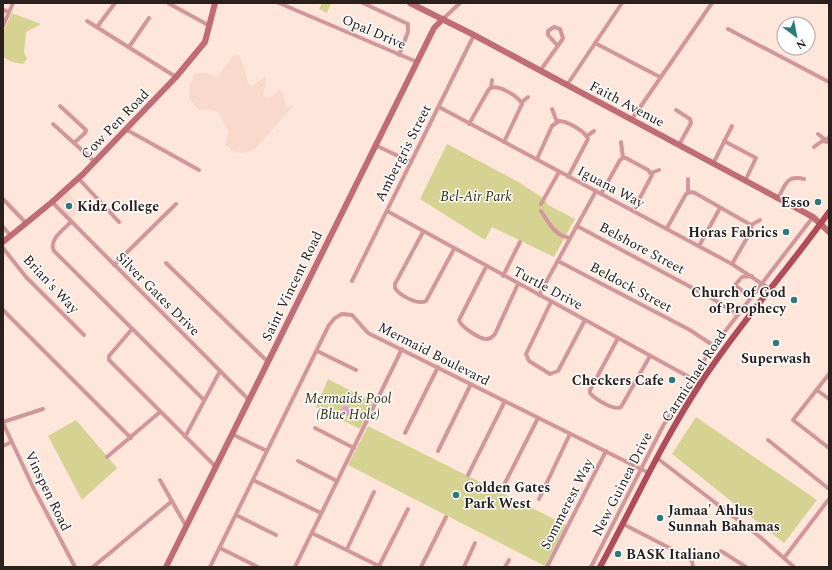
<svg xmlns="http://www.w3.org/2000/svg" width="832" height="570" font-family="Spectral,serif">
	<rect width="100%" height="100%" fill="#fee6db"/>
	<!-- built -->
	<g fill="#f9d9cb">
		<polygon points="239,55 246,73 248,83 252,86 265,77 267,80 263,95 269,99 279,90 283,93 287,108 295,104 256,148 248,152 236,153 225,145 229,132 218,112 207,109 199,110 189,99 190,85 195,73 205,73 217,77 233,56"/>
		<polygon points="68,192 82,209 71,219 56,203"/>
	</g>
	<!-- green -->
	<g fill="#d5d292">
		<polygon points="322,3 331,3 327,13 319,9"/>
		<polygon points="12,13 41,24 26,32 24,52 27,59 23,64 12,62 3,57 3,32"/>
		<path d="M447,144L522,184C530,191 544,196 548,205L575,219L554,257L492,227L485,240L420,199Z"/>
		<polygon points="328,379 373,402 360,429 316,407"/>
		<polygon points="696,417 817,500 784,543 672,454"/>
		<polygon points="76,420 117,468 82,500 48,436"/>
		<polygon points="368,426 566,525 545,566 348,465"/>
	</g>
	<!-- water -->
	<circle fill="#e5a1ca" cx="346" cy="411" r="5"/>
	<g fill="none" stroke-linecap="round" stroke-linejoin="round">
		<!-- street -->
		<g stroke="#d1979b" stroke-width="4">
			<polyline points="168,3 210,26"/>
			<polyline points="279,3 417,62"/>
			<polyline points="363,3 408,24 408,32 399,55"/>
			<polyline points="3,10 9,12"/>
			<polyline points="443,19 460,3"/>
			<polyline points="87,21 176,77"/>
			<polyline points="3,26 13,3"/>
			<polyline points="97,27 115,3"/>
			<polyline points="728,29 829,82"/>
			<polyline points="595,43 660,77"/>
			<polyline points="129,47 149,18"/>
			<polyline points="540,71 562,40 563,38 560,29 554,27 548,31 548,35 558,46"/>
			<polyline points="567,85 622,3"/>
			<polyline points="491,87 492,80"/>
			<polyline points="522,102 528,97"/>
			<polyline points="60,106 86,130 85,133 74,143"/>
			<polyline points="439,107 732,264 770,289"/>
			<polyline points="552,109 557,122"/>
			<polyline points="676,110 690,119 691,123 679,145"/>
			<polyline points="632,119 712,3"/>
			<polyline points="53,124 95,162"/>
			<path d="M469,124L489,89C497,83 518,96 522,104L504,142"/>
			<polyline points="127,130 199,170"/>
			<polyline points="818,134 827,141 829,137"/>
			<polyline points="587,136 594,131"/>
			<polyline points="724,141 756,158 745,181"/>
			<polyline points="621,142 623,158"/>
			<polyline points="375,145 411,162"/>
			<polyline points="814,147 822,141 829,142"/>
			<path d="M537,159L552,126L559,121C567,121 585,131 588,139L568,177"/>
			<polyline points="713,164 732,126"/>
			<polyline points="651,173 659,170"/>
			<polyline points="78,178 119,222"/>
			<polyline points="688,192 688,179"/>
			<polyline points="601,194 620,160 623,158 626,158 648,170 652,175 633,211"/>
			<path d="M778,198C786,184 786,175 804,179"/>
			<polyline points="3,199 26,223"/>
			<polyline points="52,202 249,400"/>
			<polyline points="541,204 559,172"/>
			<polyline points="387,211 700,383"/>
			<path d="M541,211C549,223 555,236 570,238"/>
			<path d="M71,222C64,229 48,240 54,251L204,400"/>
			<polyline points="751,225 760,220"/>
			<polyline points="577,226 713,299 738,315"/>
			<polyline points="3,227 11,236"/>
			<polyline points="667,228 686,194 691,192 695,193 751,225 751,231 732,264"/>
			<path d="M423,232L395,284V288C400,296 418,305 426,301L454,249"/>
			<polyline points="699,246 720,208"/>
			<polyline points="3,248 26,277 84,335"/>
			<polyline points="558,261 690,330 714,346"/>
			<polyline points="166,263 268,362"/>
			<polyline points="114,265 176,204"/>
			<path d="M486,267L459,320C461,327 481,340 487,339C491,339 493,336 495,334L518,284"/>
			<polyline points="503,276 520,242"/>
			<polyline points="352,281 474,35"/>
			<polyline points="539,295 596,191"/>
			<polyline points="751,298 735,285 742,277 752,276"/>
			<polyline points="551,302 526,354 529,361 550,374 558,371 585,320"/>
			<polyline points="3,310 131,438"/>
			<polyline points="132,329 109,356 109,360 216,467"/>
			<path d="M618,338L590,390V393C595,399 614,411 621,407L650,356"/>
			<polyline points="317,351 356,370"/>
			<polyline points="829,374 793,420 829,448"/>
			<polyline points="817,390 829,399"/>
			<polyline points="3,422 43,409"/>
			<polyline points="3,423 33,487 75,567"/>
			<polyline points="315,428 354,448"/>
			<polyline points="405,433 438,367"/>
			<polyline points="232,434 267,451"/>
			<polyline points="185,437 220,371"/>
			<polyline points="768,440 829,489"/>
			<polyline points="3,446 11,442"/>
			<polyline points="438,451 471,384"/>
			<polyline points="107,457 160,412"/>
			<polyline points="657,458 760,537 794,567"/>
			<polyline points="298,461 337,481"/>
			<polyline points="468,475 505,401"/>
			<polyline points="160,480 186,526"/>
			<polyline points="253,480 321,513"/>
			<polyline points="505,483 538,418"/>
			<polyline points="539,499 570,434"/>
			<polyline points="236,515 276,535"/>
			<polyline points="623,524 689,558 692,561 693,567"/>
			<polyline points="312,533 381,567"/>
			<polyline points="220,548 258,567"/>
			<polyline points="347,549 374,492"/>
			<polyline points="721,551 746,567"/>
			<polyline points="784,558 829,499"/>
			<polyline points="379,566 408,509"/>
			<polyline points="93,567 172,501"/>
			<polyline points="210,567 329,325 335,318 342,314 352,315 368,333 649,473"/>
			<polyline points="295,567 402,349"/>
			<polyline points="421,567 446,517"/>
			<polyline points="464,567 475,543"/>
			<polyline points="505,567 509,560"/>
			<polyline points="547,567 606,451"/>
			<polyline points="591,567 663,426 710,351 813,217"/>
		</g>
		<!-- secondary -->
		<g stroke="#bf6c75" stroke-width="6">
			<polyline points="410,3 474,35 813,217 829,232"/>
			<polyline points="3,242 52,202 83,174 176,77 205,42 215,3"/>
			<polyline points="166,567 434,28 443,19"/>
		</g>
		<!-- primary -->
		<path stroke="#b04b5a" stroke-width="6" d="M600,567C633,506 662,442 700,384C739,324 787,271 829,212"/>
	</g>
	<!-- markers -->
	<g fill="#2f797b" stroke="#fff" stroke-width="1.5">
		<circle cx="818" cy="202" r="4"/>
		<circle cx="69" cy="206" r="4"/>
		<circle cx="786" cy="232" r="4"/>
		<circle cx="794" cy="300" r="4"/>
		<circle cx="776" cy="343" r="4"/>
		<circle cx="672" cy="380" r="4"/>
		<circle cx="456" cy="495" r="4"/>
		<circle cx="660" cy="518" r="4"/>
		<circle cx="618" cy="554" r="4"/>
	</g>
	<g text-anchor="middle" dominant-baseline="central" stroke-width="3" stroke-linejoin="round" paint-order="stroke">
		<!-- street labels -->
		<g font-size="14" fill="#2a211d" stroke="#fff">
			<text transform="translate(374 32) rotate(23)">Opal Drive</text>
			<text transform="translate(627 104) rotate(28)">Faith Avenue</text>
			<text transform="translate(115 124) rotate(-46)">Cow Pen Road</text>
			<text transform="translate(403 153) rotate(-63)">Ambergris Street</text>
			<text transform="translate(611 187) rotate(28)">Iguana Way</text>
			<text transform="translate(642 248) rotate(28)">Belshore Street</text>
			<text transform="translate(51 284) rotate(47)">Brian's Way</text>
			<text transform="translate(292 286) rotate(-64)">Saint Vincent Road</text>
			<text transform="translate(631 287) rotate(28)">Beldock Street</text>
			<text transform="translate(548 288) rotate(28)">Turtle Drive</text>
			<text transform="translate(158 294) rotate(45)">Silver Gates Drive</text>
			<text transform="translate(434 354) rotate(27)">Mermaid Boulevard</text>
			<text transform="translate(694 376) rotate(-57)">Carmichael Road</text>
			<text transform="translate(622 484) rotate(-63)">New Guinea Drive</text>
			<text transform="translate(48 491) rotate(64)">Vinspen Road</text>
			<text transform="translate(567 504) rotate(-63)">Sommerest Way</text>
		</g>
		<!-- park labels -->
		<g font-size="14" font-style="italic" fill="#2f2d0c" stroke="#fff">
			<text x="476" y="196">Bel-Air Park</text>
			<text x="348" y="398">Mermaids Pool<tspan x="348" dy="16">(Blue Hole)</tspan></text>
		</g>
		<!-- poi labels -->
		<g font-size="14" font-weight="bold" fill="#2a211d" stroke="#fff" text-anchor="end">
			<text x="810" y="202">Esso</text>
			<text x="77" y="206" text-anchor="start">Kidz College</text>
			<text x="778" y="232">Horas Fabrics</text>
			<text x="786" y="292">Church of God<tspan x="786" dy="16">of Prophecy</tspan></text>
			<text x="776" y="358" text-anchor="middle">Superwash</text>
			<text x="664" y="380">Checkers Cafe</text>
			<text x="464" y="487" text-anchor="start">Golden Gates<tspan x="464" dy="16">Park West</tspan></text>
			<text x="668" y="510" text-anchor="start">Jamaa' Ahlus<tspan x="668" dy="16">Sunnah Bahamas</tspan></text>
			<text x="626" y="554" text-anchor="start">BASK Italiano</text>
		</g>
	</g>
	<!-- border -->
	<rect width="832" height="570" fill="none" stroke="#2a211d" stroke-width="8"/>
	<!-- north arrow -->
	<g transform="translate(796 36) rotate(148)"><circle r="19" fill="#ffffff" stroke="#aaa6a5"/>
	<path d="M0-3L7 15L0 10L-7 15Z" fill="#2f797b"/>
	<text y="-6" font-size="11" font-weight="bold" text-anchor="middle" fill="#2a211d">N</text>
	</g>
</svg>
